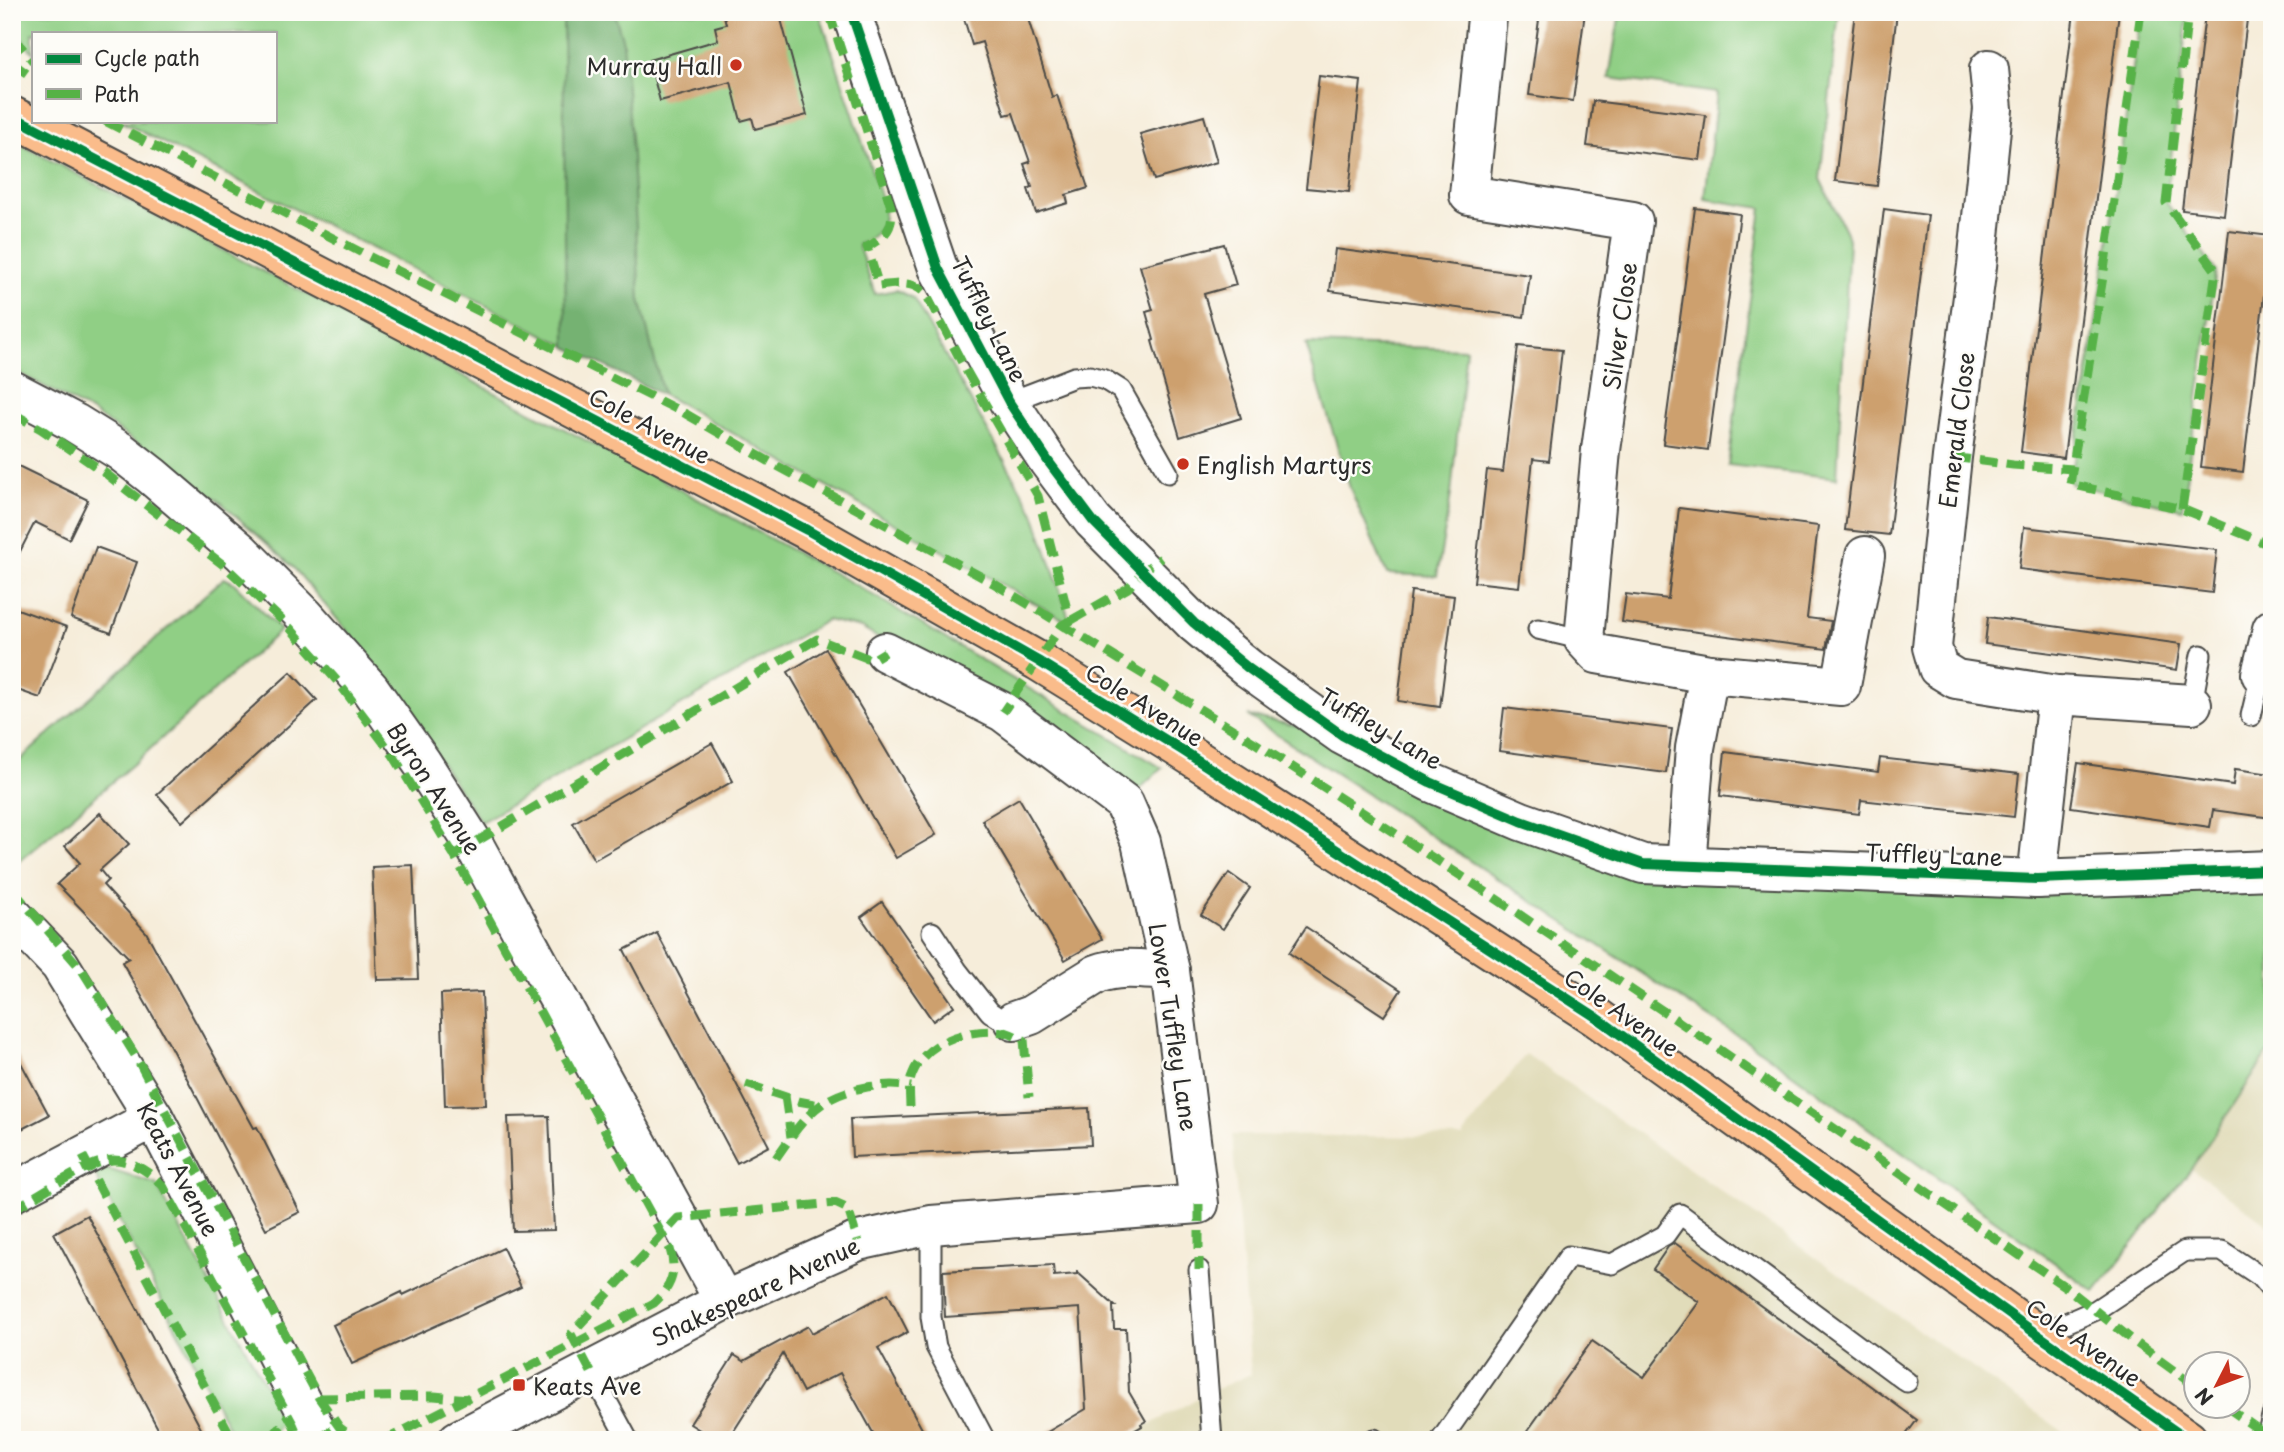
<svg xmlns="http://www.w3.org/2000/svg" width="2284" height="1452" font-family="'Playpen Sans',sans-serif">
	<rect width="100%" height="100%" fill="#fdfcf7"/>
	<filter id="ink" filterUnits="userSpaceOnUse"><feTurbulence type="fractalNoise" baseFrequency=".0143" numOctaves="2"/><feDisplacementMap in="SourceGraphic" scale="14" xChannelSelector="R" yChannelSelector="G"/><feConvolveMatrix kernelMatrix="1 2 1 2 8 2 1 2 1" color-interpolation-filters="sRGB"/></filter>
	<filter id="wash" filterUnits="userSpaceOnUse"><feTurbulence type="fractalNoise" baseFrequency=".00686" numOctaves="4" result="noise"/><feDisplacementMap in="SourceGraphic" scale="28" xChannelSelector="R" yChannelSelector="G"/><feGaussianBlur stdDeviation="1.57" result="paint"/><feColorMatrix in="noise" values="0 0 0 0 0 0 0 0 0 0 0 0 0 0 0 0 0 1.4 0 .05"/><feComposite in="paint" operator="in"/></filter>
	<g filter="url(#wash)">
		<rect width="100%" height="100%" fill="#f6edda"/>
		<!-- built -->
		<g fill="#e1dcba">
			<polygon points="2272,1047 2272,1228 2192,1169"/>
			<polygon points="1526,1054 2075,1440 1122,1440 1207,1393 1251,1374 1232,1135 1462,1137"/>
		</g>
		<!-- green -->
		<g fill="#90cf85" stroke="#5e7d58" stroke-width="2">
			<path d="M12,12H819L884,207C886,228 876,236 858,245L875,294L896,290L913,298L1034,513L1070,621L1063,619L679,403L120,121H275V33H33V53L12,28Z"/>
			<polygon points="1620,12 1839,12 1820,179 1849,239 1837,478 1728,465 1762,208 1705,199 1717,93 1609,78"/>
			<polygon points="2141,12 2188,12 2166,202 2216,271 2182,509 2070,484 2104,270"/>
			<polygon points="12,140 681,490 856,585 1162,768 1131,797 1112,777 861,628 827,620 481,822 366,653 293,567 217,499 92,412 12,369"/>
			<polygon points="1306,344 1466,349 1451,494 1437,576 1387,574 1350,488"/>
			<polygon points="224,578 233,582 281,630 138,760 12,867 12,767"/>
			<polygon points="1248,716 1342,735 1643,864 2037,879 2272,893 2272,1047 2191,1169 2095,1292 1764,1053"/>
			<polygon points="104,1168 156,1184 284,1419 268,1440 235,1440 94,1173"/>
		</g>
		<!-- forest -->
		<polygon fill="#74b272" stroke="#506e4e" stroke-width="2" points="563,12 614,12 623,42 631,138 640,299 663,395 566,347"/>
		<g id="blocks">
			<!-- building -->
			<g fill="#cda06e">
				<polygon points="723,12 779,12 807,115 755,129 752,118 741,121 731,82 660,101 649,60 718,40 715,27 726,24"/>
				<polygon points="962,12 1026,12 1052,97 1057,95 1088,188 1066,195 1068,203 1036,213 1028,189 1032,187 1024,164 1030,162 1013,113 1005,115 982,42 972,45"/>
				<polygon points="1540,12 1585,12 1573,101 1529,95"/>
				<polygon points="1855,12 1897,12 1877,186 1835,181"/>
				<polygon points="2074,12 2119,12 2064,458 2021,452"/>
				<polygon points="2205,14 2247,19 2224,215 2182,210"/>
				<polygon points="1319,76 1361,81 1349,192 1306,188"/>
				<polygon points="1593,101 1706,115 1700,160 1587,146"/>
				<polygon points="1204,116 1217,162 1154,180 1140,134"/>
				<polygon points="1695,208 1740,214 1708,450 1663,444"/>
				<polygon points="1884,209 1928,215 1889,535 1845,530"/>
				<polygon points="2229,231 2271,236 2243,472 2201,467"/>
				<polygon points="1224,244 1236,285 1204,294 1241,418 1180,437 1152,341 1154,340 1146,312 1153,310 1140,266"/>
				<polygon points="1335,249 1530,275 1524,317 1330,291"/>
				<polygon points="1518,346 1562,350 1549,461 1533,459 1519,587 1474,582 1487,470 1503,472"/>
				<polygon points="12,463 88,500 69,539 35,522 12,567"/>
				<polygon points="1679,508 1818,526 1807,618 1831,621 1826,649 1622,622 1626,594 1668,599"/>
				<polygon points="2024,527 2217,550 2212,593 2019,569"/>
				<polygon points="96,547 137,562 111,633 71,618"/>
				<polygon points="1411,591 1454,596 1440,707 1398,701"/>
				<polygon points="12,607 67,627 40,698 12,688"/>
				<polygon points="1988,617 2181,644 2177,670 1985,644"/>
				<polygon points="826,649 936,835 896,858 788,672"/>
				<polygon points="291,672 317,700 182,822 157,794"/>
				<polygon points="1504,708 1672,729 1666,773 1499,751"/>
				<polygon points="712,743 733,781 594,860 573,823"/>
				<polygon points="1725,752 1878,772 1880,758 2019,774 2014,817 1861,800 1859,814 1720,796"/>
				<polygon points="2078,763 2233,785 2235,769 2272,774 2272,818 2213,810 2210,827 2071,807"/>
				<polygon points="1019,798 1102,939 1065,960 982,820"/>
				<polygon points="100,813 129,844 100,870 108,880 103,885 146,932 254,1128 257,1127 300,1212 266,1229 169,1044 122,962 129,958 57,884 80,863 65,846"/>
				<polygon points="413,865 418,979 377,980 372,867"/>
				<polygon points="1229,873 1250,888 1223,929 1201,915"/>
				<polygon points="882,902 954,1006 933,1021 861,917"/>
				<polygon points="1306,927 1401,990 1384,1016 1289,953"/>
				<polygon points="657,933 769,1146 737,1163 624,950"/>
				<polygon points="482,992 486,1105 445,1106 441,994"/>
				<polygon points="12,1046 49,1115 12,1134"/>
				<polygon points="1089,1108 1091,1145 852,1157 850,1119"/>
				<polygon points="549,1116 554,1230 513,1231 508,1117"/>
				<polygon points="87,1215 145,1323 207,1440 164,1440 130,1376 54,1233"/>
				<polygon points="1675,1243 1917,1420 1902,1440 1521,1440 1592,1341 1644,1377 1699,1302 1653,1269 1668,1247"/>
				<polygon points="503,1248 521,1287 352,1364 333,1325 402,1292 403,1295"/>
				<polygon points="1053,1265 1054,1276 1077,1274 1077,1272 1115,1306 1113,1306 1114,1329 1126,1329 1129,1392 1146,1421 1141,1424 1142,1426 1118,1440 1034,1440 1086,1409 1080,1308 945,1317 943,1271"/>
				<polygon points="888,1293 908,1332 878,1348 928,1440 877,1440 840,1373 803,1392 783,1354 728,1440 716,1440 690,1424 734,1355 744,1361 808,1326 812,1333"/>
			</g>
		</g>
	</g>
	<g filter="url(#ink)">
		<use href="#blocks" fill-opacity="0" stroke="#494845" stroke-width="2"/>
		<g fill="none" stroke-linecap="round" stroke-linejoin="round">
			<!-- service casing -->
			<g stroke="#494845" stroke-width="23">
				<g id="service">
					<polyline points="1009,402 1074,377 1090,376 1105,380 1121,390 1168,473"/>
					<polyline points="1538,629 1584,640"/>
					<polyline points="2192,704 2201,655"/>
					<polyline points="2251,716 2261,674"/>
					<polyline points="932,932 957,970 990,1012 1002,1020 1014,1021"/>
					<polyline points="931,1225 931,1317 936,1347 985,1440"/>
					<polyline points="1199,1270 1212,1440"/>
					<polyline points="2038,1335 2096,1310 2185,1251 2222,1251 2261,1277 2272,1290"/>
					<polyline points="591,1372 628,1440"/>
					<polyline points="1374,1439 1374,1440"/>
					<polyline points="1441,1440 1569,1256 1612,1264 1665,1235 1680,1214 1907,1382"/>
					<polyline points="2266,1440 2272,1416"/>
				</g>
			</g>
			<!-- minor casing -->
			<g stroke="#494845" stroke-width="42">
				<g id="minor">
					<polyline points="851,12 938,268 1009,402 1048,461 1093,521 1194,623 1248,668 1342,735 1430,782 1521,821 1643,864 2037,879 2272,870"/>
					<polyline points="1487,18 1469,195 1633,221 1601,450 1584,640 1597,654 1709,674 1841,686 1865,556"/>
					<polyline points="1989,69 1993,109 1977,266 1952,457 1932,647 1938,668 1956,679 2057,695 2192,704"/>
					<polyline points="12,390 75,423 120,451 152,476 241,552 304,615 370,689 422,763 473,843 724,1301"/>
					<polyline points="2272,629 2261,674 2272,677"/>
					<polyline points="1686,866 1695,748 1709,674"/>
					<polyline points="2037,879 2057,695"/>
					<polyline points="12,915 60,965 154,1118 321,1440"/>
					<path d="M1014,1021L1031,1015L1097,974C1121,965 1145,970 1170,971"/>
					<polyline points="12,1193 154,1118"/>
					<polyline points="458,1440 724,1301 858,1241 931,1225 1199,1204 1170,971 1141,842 1124,803 1003,712 885,652"/>
				</g>
			</g>
			<!-- trunk casing -->
			<g stroke="#494845" stroke-width="42">
				<polyline id="trunk" points="12,116 807,530 1038,661 1182,750 1596,1017 2038,1335 2188,1440"/>
			</g>
			<!-- service -->
			<use href="#service" stroke="#fff" stroke-width="19"/>
			<!-- minor -->
			<use href="#minor" stroke="#fff" stroke-width="38"/>
			<!-- trunk -->
			<use href="#trunk" stroke="#fabc8b" stroke-width="38"/>
			<!-- quiet -->
			<g stroke="#56b246" stroke-width="9" stroke-dasharray="18 9" stroke-linecap="butt">
				<path d="M829,12L891,207C894,229 886,236 867,247L879,286C898,284 914,279 927,296L967,372L1038,496L1070,621L1062,625L1003,712"/>
				<polyline points="1485,12 1487,18"/>
				<polyline points="2141,12 2104,270 2070,484 2182,509 2272,546"/>
				<polyline points="12,36 33,61"/>
				<polyline points="12,63 33,78"/>
				<polyline points="105,121 366,255 686,414 770,462 993,583 1056,621 1252,741 1486,892 1678,1021 2067,1288 2135,1342 2196,1387"/>
				<path d="M12,413L41,429L105,473L226,567L290,628L338,682L393,755L454,855L670,1249C677,1272 672,1286 654,1303L385,1440"/>
				<polyline points="1952,457 2013,465 2073,469"/>
				<polyline points="2182,509 2216,271 2166,203 2188,12"/>
				<polyline points="1070,621 1128,588 1142,572 1161,558"/>
				<polyline points="454,855 817,639 872,660 885,652"/>
				<polyline points="12,889 82,970 135,1055 319,1398 340,1428 357,1440"/>
				<polyline points="746,1084 798,1101 820,1105"/>
				<polyline points="785,1096 791,1137"/>
				<path d="M910,1107C910,1098 908,1084 912,1075C925,1040 970,1028 1004,1032C1010,1033 1018,1038 1024,1040L1029,1097"/>
				<polyline points="83,1156 233,1440"/>
				<path d="M776,1158C804,1118 817,1096 867,1087C882,1085 896,1084 911,1087"/>
				<polyline points="1199,1204 1199,1270"/>
				<path d="M12,1210C36,1197 81,1166 105,1161C127,1156 149,1171 163,1186L293,1424L300,1440"/>
				<polyline points="591,1372 571,1334 678,1218 835,1203 848,1209 858,1241"/>
				<polyline points="319,1398 434,1396 469,1399"/>
				<polyline points="2225,1406 2272,1439"/>
				<polyline points="270,1440 288,1416"/>
				<polyline points="317,1440 338,1426"/>
			</g>
			<!-- cycleway casing -->
			<g stroke="#fdfcf7" stroke-width="15">
				<g id="cycleway">
					<polyline points="851,12 938,268 1009,402 1048,461 1093,521 1194,623 1248,668 1342,735 1430,782 1521,821 1643,864 2037,879 2272,870"/>
					<polyline points="12,116 807,530 1038,661 1182,750 1596,1017 2038,1335 2188,1440"/>
				</g>
			</g>
			<!-- cycleway -->
			<use href="#cycleway" stroke="#00873e" stroke-width="10"/>
		</g>
	</g>
	<!-- markers -->
	<g fill="#c8321e" stroke="#fdfcf7" stroke-width="2.5">
		<circle cx="736" cy="65" r="7"/>
		<circle cx="1183" cy="464" r="7"/>
		<rect x="512" y="1378" width="14" height="14" rx="3.5"/>
	</g>
	<g text-anchor="middle" dominant-baseline="central" stroke-width="5" stroke-linejoin="round" paint-order="stroke">
		<!-- poi labels -->
		<g font-size="23" fill="#2b2b2b" stroke="#fdfcf7" text-anchor="start">
			<text x="722" y="65" text-anchor="end">Murray Hall</text>
			<text x="1197" y="464">English Martyrs</text>
			<text x="533" y="1385">Keats Ave</text>
		</g>
		<!-- street labels -->
		<g font-size="23" fill="#2b2b2b" stroke="#fdfcf7">
			<text transform="translate(990 319) rotate(63)">Tuffley Lane</text>
			<text transform="translate(1619 326) rotate(-82)">Silver Close</text>
			<text transform="translate(650 425) rotate(28)">Cole Avenue</text>
			<text transform="translate(1956 430) rotate(-83)">Emerald Close</text>
			<text transform="translate(1145 704) rotate(32)">Cole Avenue</text>
			<text transform="translate(1381 728) rotate(30)">Tuffley Lane</text>
			<text transform="translate(435 788) rotate(57)">Byron Avenue</text>
			<text transform="translate(1934 854) rotate(2)">Tuffley Lane</text>
			<text transform="translate(1622 1012) rotate(35)">Cole Avenue</text>
			<text transform="translate(1174 1027) rotate(81)">Lower Tuffley Lane</text>
			<text transform="translate(179 1169) rotate(62)">Keats Avenue</text>
			<text transform="translate(755 1291) rotate(-25)">Shakespeare Avenue</text>
			<text transform="translate(2084 1342) rotate(35)">Cole Avenue</text>
		</g>
	</g>
	<!-- margin -->
	<rect width="2284" height="1452" fill="none" stroke="#fdfcf7" stroke-width="42"/>
	<!-- legend -->
	<rect x="32" y="32" width="245" height="91" fill="#fdfcf7" stroke="#a9a8a5" stroke-width="2"/>
	<rect x="46" y="54" width="35" height="10" fill="#00873e" stroke="#a9a8a5" stroke-width="2"/>
	<text x="94" y="66" font-size="21" fill="#2b2b2b">Cycle path</text>
	<rect x="46" y="89" width="35" height="10" fill="#56b246" stroke="#a9a8a5" stroke-width="2"/>
	<text x="94" y="102" font-size="21" fill="#2b2b2b">Path</text>
	<!-- north arrow -->
	<g transform="translate(2217 1385) rotate(228)"><circle r="33" fill="#fdfcf7" stroke="#a9a8a5" stroke-width="2"/>
	<path d="M0-5L12 26L0 18L-12 26Z" fill="#c8321e"/>
	<text y="-10" font-size="19" font-weight="bold" text-anchor="middle" fill="#2b2b2b">N</text>
	</g>
</svg>
